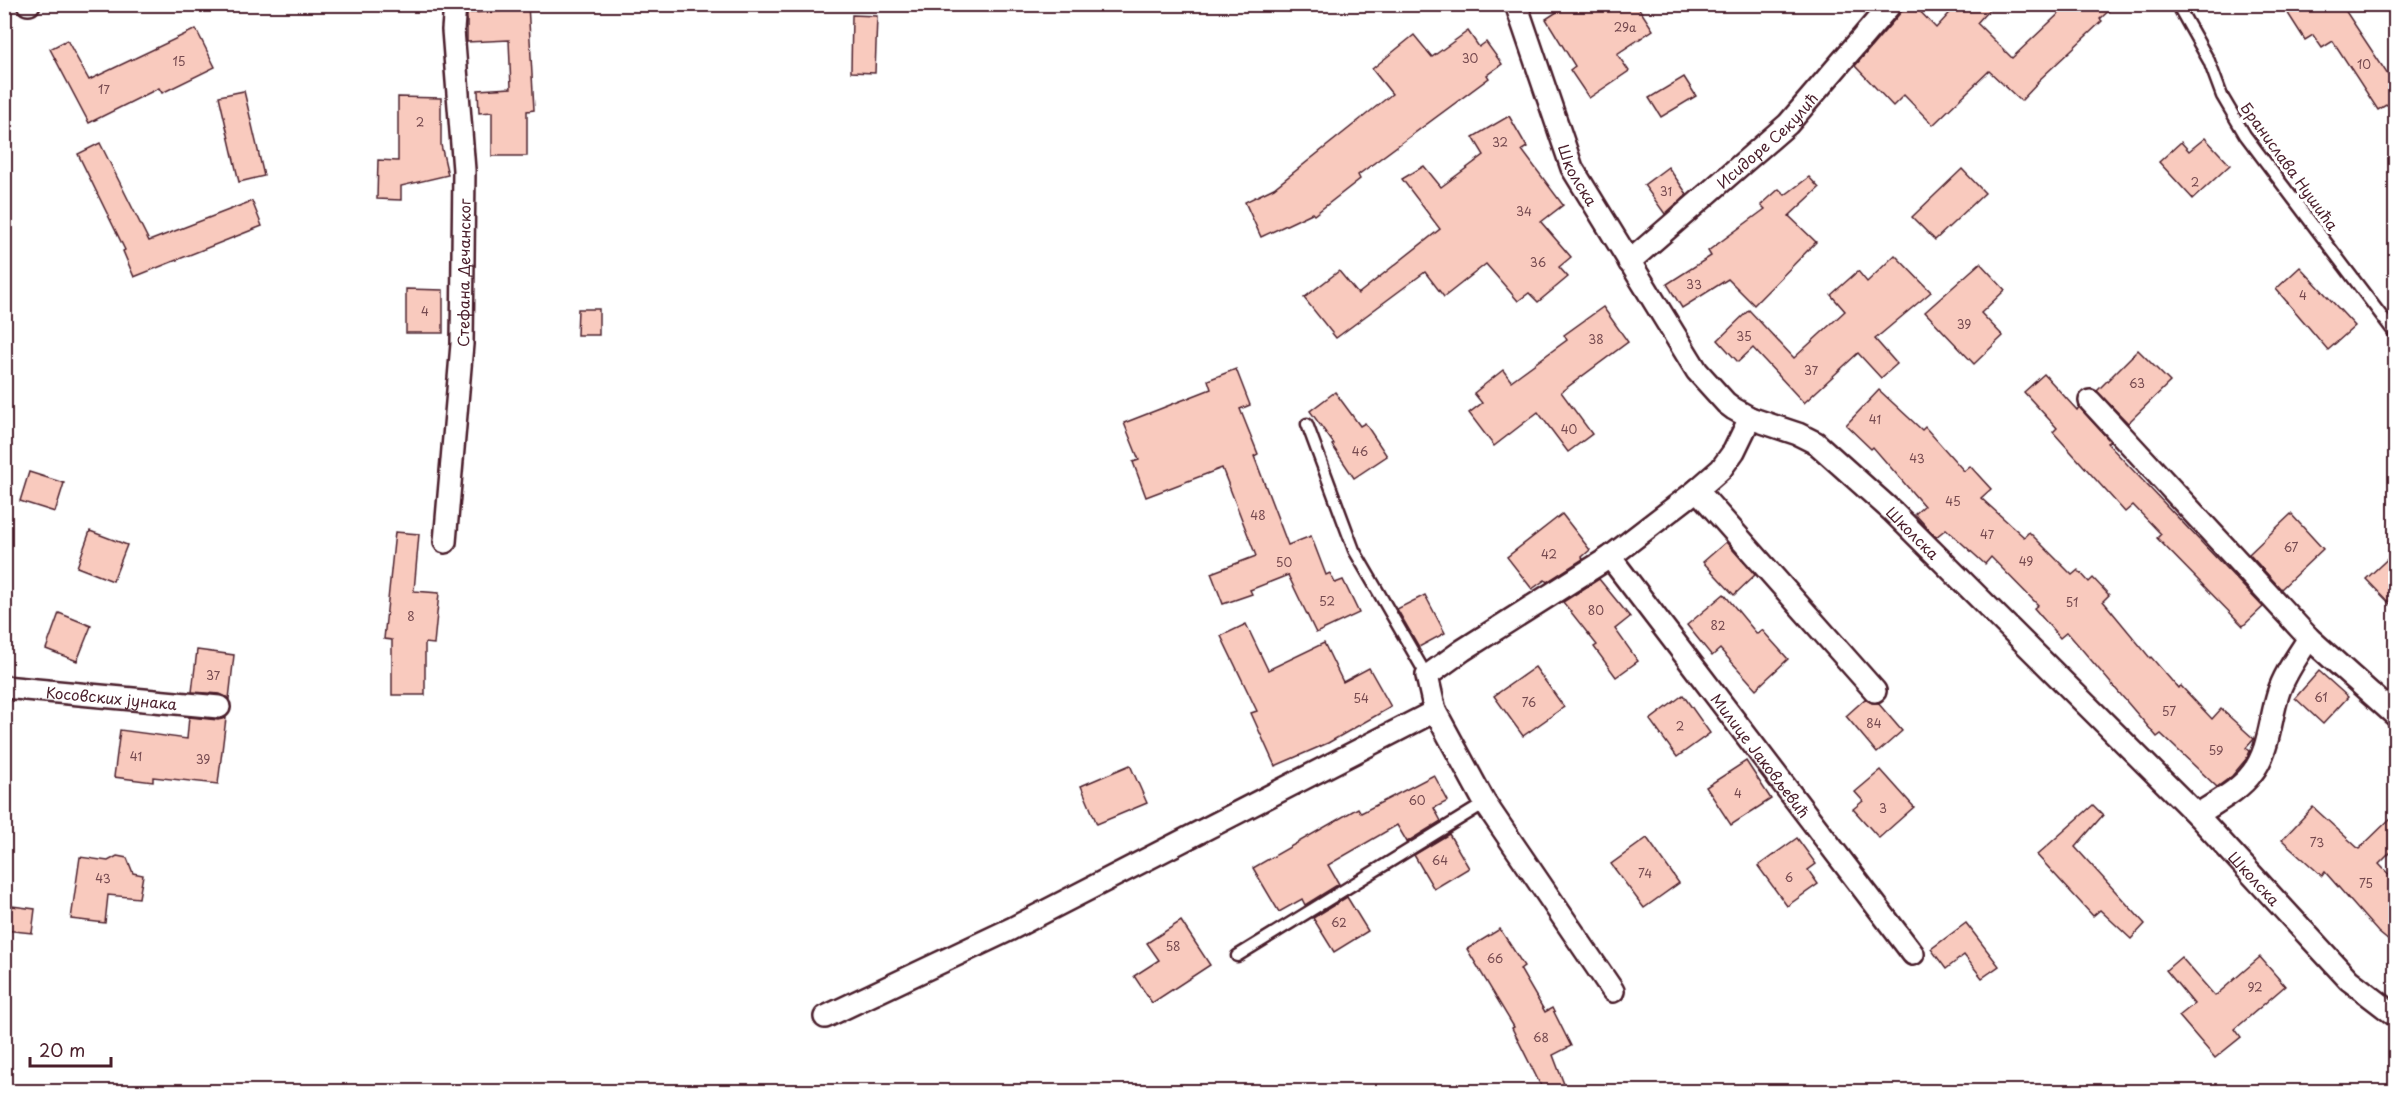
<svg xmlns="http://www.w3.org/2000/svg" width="2400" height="1096" font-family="'Playpen Sans',sans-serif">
	<rect width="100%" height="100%" fill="#fff"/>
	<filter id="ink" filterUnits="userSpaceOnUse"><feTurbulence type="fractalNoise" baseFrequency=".0167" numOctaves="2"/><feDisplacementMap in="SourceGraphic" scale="12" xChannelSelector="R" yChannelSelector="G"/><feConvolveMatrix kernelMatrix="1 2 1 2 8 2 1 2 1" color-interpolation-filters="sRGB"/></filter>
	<g filter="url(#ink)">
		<!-- building -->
		<g fill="#f9cabe" stroke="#4a1f2b" stroke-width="1.5">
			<polygon points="506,4 528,4 534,110 527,111 527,156 492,156 492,112 479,113 478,90 511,88 509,40 467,42 467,13 507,11"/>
			<polygon points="1569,4 1636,4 1653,30 1617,54 1629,71 1589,98 1570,70 1575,66 1546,19"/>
			<polygon points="1908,4 1913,4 1936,28 1958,4 1994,4 1977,23 2012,58 2069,4 2116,4 2100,19 2102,21 2037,82 2038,83 2021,101 1989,71 1933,125 1904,95 1893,106 1855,66"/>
			<polygon points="2282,4 2341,4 2396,87 2396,99 2378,110 2333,41 2322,48 2313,35 2305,40"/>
			<polygon points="852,15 877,16 875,73 851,72"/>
			<polygon points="196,29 215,67 162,93 159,88 89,123 50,49 67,40 89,80"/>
			<polygon points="1468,31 1479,47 1486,42 1502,64 1487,75 1489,78 1358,175 1360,179 1314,215 1312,213 1261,237 1245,202 1274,188 1392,94 1372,69 1414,35 1432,57"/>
			<polygon points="1684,77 1696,96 1661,117 1649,98"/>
			<polygon points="244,91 264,176 239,182 219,96"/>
			<polygon points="398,97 441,98 441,145 448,175 401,186 401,200 377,199 378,160 398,161"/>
			<polygon points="1509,116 1527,147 1522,150 1563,205 1541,222 1571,257 1559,267 1568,277 1538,302 1529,293 1518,301 1486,264 1444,297 1425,272 1336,338 1304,298 1339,271 1358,294 1440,229 1402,179 1424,166 1441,187 1484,155 1473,137"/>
			<polygon points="2205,138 2230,165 2193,199 2159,162 2181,142 2189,151"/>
			<polygon points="100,143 149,241 252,201 262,226 134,277 123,251 125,250 78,154"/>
			<polygon points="1668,167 1687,194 1665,214 1644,185"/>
			<polygon points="1962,169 1985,193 1935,240 1912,217"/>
			<polygon points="1809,177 1819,188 1789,216 1816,242 1754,305 1728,279 1682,308 1667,284 1711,256 1708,251 1765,209 1761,205 1779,189 1785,195"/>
			<polygon points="1895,255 1931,292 1875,339 1897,364 1881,378 1858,353 1804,403 1753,348 1738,362 1718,340 1749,310 1794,358 1845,311 1831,295 1858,271 1867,282"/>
			<polygon points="1980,263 2005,290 1981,313 2003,336 1974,364 1925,312"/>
			<polygon points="2300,267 2355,326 2328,350 2276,289"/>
			<polygon points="406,289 443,290 443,333 406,333"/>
			<polygon points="1603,307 1628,342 1561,392 1592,434 1568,452 1538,412 1494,446 1469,413 1482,403 1474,393 1503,370 1511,381 1567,340 1564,335"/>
			<polygon points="578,309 599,309 599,335 577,335"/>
			<polygon points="2138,350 2170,382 2128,423 2097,391"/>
			<polygon points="1236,369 1250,405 1240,409 1258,454 1254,456 1288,545 1311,536 1326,575 1330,573 1335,583 1343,580 1359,613 1316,633 1288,575 1250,590 1252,594 1223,604 1211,573 1256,556 1222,468 1146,497 1133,462 1139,460 1124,423 1211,389 1208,380"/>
			<polygon points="2044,374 2077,410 2079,407 2110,441 2107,443 2263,607 2243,626 2157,538 2161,534 2133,505 2125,512 2053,432 2057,428 2024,392"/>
			<polygon points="1879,390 1922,430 1925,427 1964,471 1970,466 1991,489 1981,498 2024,537 2029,532 2072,575 2078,570 2089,582 2093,578 2109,595 2103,601 2150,658 2151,657 2178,688 2181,686 2212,719 2221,709 2254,739 2246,748 2250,751 2247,758 2232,776 2217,787 2161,734 2157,737 2067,632 2060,638 2034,608 2038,605 1991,557 1985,564 1946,529 1936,537 1932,533 1915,514 1924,506 1873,447 1871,449 1846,425"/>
			<polygon points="1335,392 1360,426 1365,423 1387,456 1354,478 1332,445 1334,444 1310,411"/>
			<polygon points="29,472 64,483 55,512 20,501"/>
			<polygon points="1562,514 1590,550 1582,557 1583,559 1547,582 1545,580 1532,589 1507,557"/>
			<polygon points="2291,514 2323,549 2281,589 2249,554"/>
			<polygon points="90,531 127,545 113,581 77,567"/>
			<polygon points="395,532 419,534 414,591 439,593 434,644 425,643 425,695 392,695 392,640 384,639"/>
			<polygon points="1726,542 1755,575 1734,595 1703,562"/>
			<polygon points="2396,551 2396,610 2366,579"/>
			<polygon points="1599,579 1630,617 1615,629 1638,661 1616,677 1594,647 1597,645 1563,602"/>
			<polygon points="1724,594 1757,634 1762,630 1788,659 1756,689 1720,649 1712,656 1687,625"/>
			<polygon points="1425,595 1445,633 1419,647 1397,609"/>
			<polygon points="59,613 91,626 77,661 46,649"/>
			<polygon points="1246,624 1268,670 1324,643 1343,682 1369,668 1391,707 1328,743 1275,766 1251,713 1257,711 1221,636"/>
			<polygon points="197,650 234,655 229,699 220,694 192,692"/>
			<polygon points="1535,667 1564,707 1523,736 1494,696"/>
			<polygon points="2319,671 2348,697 2323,724 2295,698"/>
			<polygon points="1683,695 1710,733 1677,757 1650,720"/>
			<polygon points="1865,699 1872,703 1878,703 1902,731 1877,753 1846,716"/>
			<polygon points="189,717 218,720 226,718 218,784 153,777 153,782 114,777 120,730 187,739"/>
			<polygon points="1746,761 1771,799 1731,825 1706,787"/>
			<polygon points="1130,765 1147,803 1097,824 1081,786"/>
			<polygon points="1881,770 1914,807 1879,838 1853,809 1863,801 1855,792"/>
			<polygon points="1434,775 1448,801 1434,808 1441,821 1407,842 1397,825 1328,865 1339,884 1305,905 1302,899 1279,912 1253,868 1358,808 1361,813"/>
			<polygon points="2093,805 2103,815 2075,847 2145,924 2131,939 2100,910 2093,916 2037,855"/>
			<polygon points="2313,807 2359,849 2396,813 2396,847 2379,864 2396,882 2396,947 2378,932 2325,872 2322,876 2282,840"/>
			<polygon points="1449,834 1469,868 1434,889 1414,855"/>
			<polygon points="1647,838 1679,883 1644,908 1611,864"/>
			<polygon points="1797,838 1816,864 1808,870 1818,884 1787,906 1758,866"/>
			<polygon points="117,856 127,858 133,873 143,875 139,898 108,895 105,923 71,919 80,857 108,861"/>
			<polygon points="1347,897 1368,931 1334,952 1313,918"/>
			<polygon points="4,905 35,909 32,933 4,930"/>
			<polygon points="1181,921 1210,965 1152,1003 1134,976 1159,960 1147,943"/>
			<polygon points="1966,923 1999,966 1982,978 1964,955 1946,969 1931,949"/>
			<polygon points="1500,929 1524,966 1520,969 1545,1012 1552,1008 1571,1046 1553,1055 1567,1092 1544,1092 1512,1028 1514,1027 1467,949"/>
			<polygon points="2181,957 2215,996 2260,957 2285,986 2235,1029 2241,1037 2215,1058 2179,1016 2194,1004 2166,970"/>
		</g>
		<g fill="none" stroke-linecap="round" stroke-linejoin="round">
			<!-- lane casing -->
			<g stroke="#4a1f2b" stroke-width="15">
				<g id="lane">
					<polyline points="2177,4 2209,61 2222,96 2245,135 2396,335"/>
					<polyline points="1307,424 1354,550 1427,676"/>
					<polyline points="1237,956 1485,803"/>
				</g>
			</g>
			<!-- street casing -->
			<g stroke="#4a1f2b" stroke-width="26">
				<g id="street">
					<polyline points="28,4 29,4"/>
					<path id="s1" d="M1516,4L1572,168L1697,371L1726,403L1734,409L1750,418L1798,434L1816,443L1892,511L2197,815L2349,980L2396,1016"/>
					<path id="s2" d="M1629,262L1788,124L1891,4"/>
					<polyline points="2090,401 2309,638 2396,716"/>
					<polyline points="1697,490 1875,691"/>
					<path id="s3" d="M445,542L462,344L464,170L453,30L455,4"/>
					<path id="s4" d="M1610,557L1913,954"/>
					<path id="s5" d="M4,687L219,707"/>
					<path d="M2197,815C2216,802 2239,791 2252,773C2269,752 2270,719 2278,694C2284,674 2298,656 2309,638"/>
					<polyline points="1613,991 1485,803 1435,711 1427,676 1463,650 1610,557 1697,490 1721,469 1734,451 1750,418"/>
					<polyline points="825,1017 1011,929 1435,711"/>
				</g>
			</g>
			<!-- lane -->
			<use href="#lane" stroke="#fff" stroke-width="10"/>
			<!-- street -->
			<use href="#street" stroke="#fff" stroke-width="21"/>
		</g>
	</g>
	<g text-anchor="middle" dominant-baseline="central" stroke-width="6" stroke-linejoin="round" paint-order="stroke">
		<!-- number labels -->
		<g font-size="12" fill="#764a50">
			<text x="1625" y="27">29a</text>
			<text x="1470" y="58">30</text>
			<text x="179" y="61">15</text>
			<text x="2364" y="64">10</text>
			<text x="104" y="89">17</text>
			<text x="420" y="122">2</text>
			<text x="1500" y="142">32</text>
			<text x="2195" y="182">2</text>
			<text x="1666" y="191">31</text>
			<text x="1524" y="211">34</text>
			<text x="1538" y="262">36</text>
			<text x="1694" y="284">33</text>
			<text x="2303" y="295">4</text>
			<text x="425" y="311">4</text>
			<text x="1964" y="324">39</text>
			<text x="1744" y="336">35</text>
			<text x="1596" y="339">38</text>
			<text x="1811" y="370">37</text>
			<text x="2137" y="383">63</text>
			<text x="1875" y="419">41</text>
			<text x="1569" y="429">40</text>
			<text x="1360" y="451">46</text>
			<text x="1917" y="458">43</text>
			<text x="1953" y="501">45</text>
			<text x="1258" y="515">48</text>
			<text x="1987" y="534">47</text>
			<text x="2291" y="547">67</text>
			<text x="1549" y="554">42</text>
			<text x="2026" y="561">49</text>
			<text x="1284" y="562">50</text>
			<text x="1327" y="601">52</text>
			<text x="2072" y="602">51</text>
			<text x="1596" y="610">80</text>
			<text x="411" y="616">8</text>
			<text x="1718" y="625">82</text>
			<text x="213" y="675">37</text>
			<text x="2321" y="697">61</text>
			<text x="1361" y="698">54</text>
			<text x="1529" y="702">76</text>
			<text x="2169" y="711">57</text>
			<text x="1874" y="723">84</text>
			<text x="1680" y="726">2</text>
			<text x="2216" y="750">59</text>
			<text x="136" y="756">41</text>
			<text x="203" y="759">39</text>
			<text x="1738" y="793">4</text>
			<text x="1417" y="800">60</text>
			<text x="1883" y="808">3</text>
			<text x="2317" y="842">73</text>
			<text x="1440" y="860">64</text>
			<text x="1645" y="873">74</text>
			<text x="1789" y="877">6</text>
			<text x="103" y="878">43</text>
			<text x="2366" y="883">75</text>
			<text x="1339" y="922">62</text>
			<text x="1173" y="946">58</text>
			<text x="1495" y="958">66</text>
			<text x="2255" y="987">92</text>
			<text x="1541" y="1037">68</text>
		</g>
		<!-- street labels -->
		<g font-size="15" fill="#4a1f2b" stroke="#fff">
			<text stroke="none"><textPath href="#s2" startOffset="184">Исидоре Секулић</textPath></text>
			<text transform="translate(2290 166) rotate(54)">Бранислава Нушића</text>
			<text stroke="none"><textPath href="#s1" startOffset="182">Школска</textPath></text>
			<text stroke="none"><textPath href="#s3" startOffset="270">Стефана Дечанског</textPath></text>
			<text stroke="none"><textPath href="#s1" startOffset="686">Школска</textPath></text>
			<text stroke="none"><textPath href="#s5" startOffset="108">Косовских јунака</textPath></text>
			<text stroke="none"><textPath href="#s4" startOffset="249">Милице Јаковљевић</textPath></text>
			<text stroke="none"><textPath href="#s1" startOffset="1172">Школска</textPath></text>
		</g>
	</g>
	<!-- margin -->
	<rect width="2400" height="1096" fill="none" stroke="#fff" stroke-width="24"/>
	<rect x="12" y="12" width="2376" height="1072" fill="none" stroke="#4a1f2b" stroke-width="2" filter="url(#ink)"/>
	<!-- scale -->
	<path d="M30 1057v9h81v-9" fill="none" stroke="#4a1f2b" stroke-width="3"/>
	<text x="39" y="1057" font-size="18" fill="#4a1f2b" stroke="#ffffff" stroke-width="4.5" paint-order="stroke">20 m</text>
</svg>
